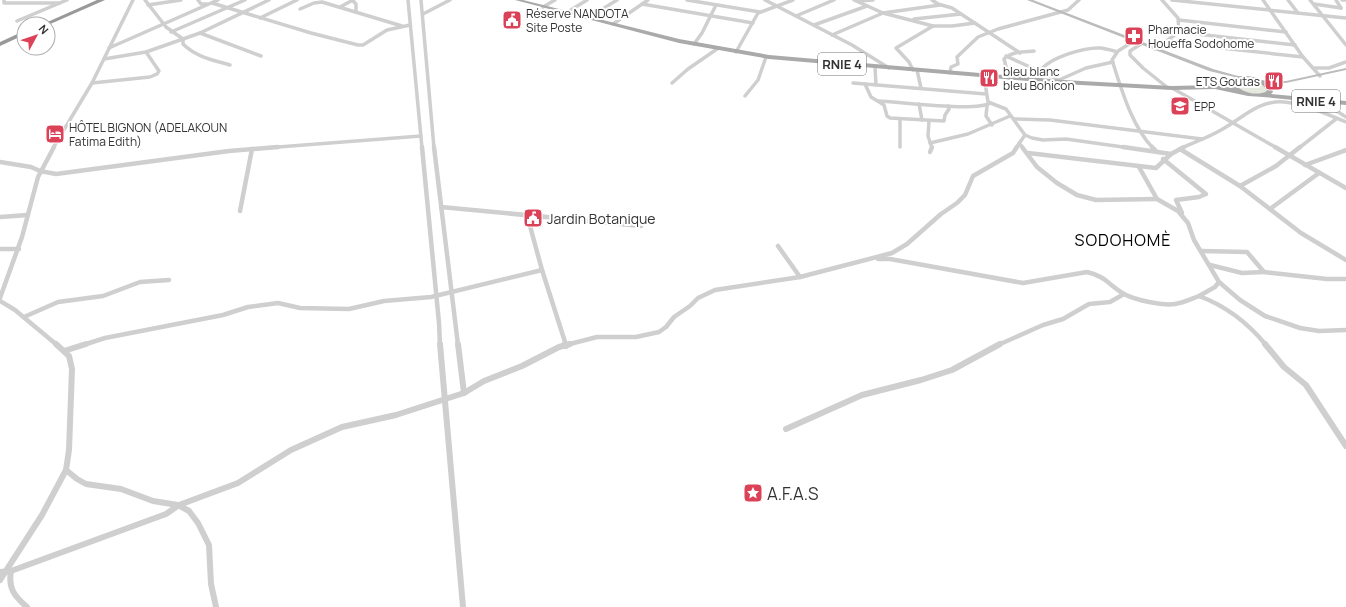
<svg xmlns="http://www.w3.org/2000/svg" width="1346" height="607" font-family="Manrope,sans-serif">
	<rect width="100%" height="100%" fill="#fff"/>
	<!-- green -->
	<path fill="#e6eade" d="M1244,79C1253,80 1263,82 1267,91C1257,98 1242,92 1234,84V82Z"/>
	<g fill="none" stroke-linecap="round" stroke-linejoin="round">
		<!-- street-far2 -->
		<g stroke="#cfcfcf" stroke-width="3.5">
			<polyline points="4,0 4,3 60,3"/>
			<polyline points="145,0 166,27 183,39 200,33 269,0"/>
			<polyline points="198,0 201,4 207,4"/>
			<polyline points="352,0 356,4 356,12"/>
			<polyline points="408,0 422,148"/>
			<polyline points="421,0 434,148"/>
			<polyline points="687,0 760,12"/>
			<polyline points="765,0 852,45 889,68"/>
			<polyline points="854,0 883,13 933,26 952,26 975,23"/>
			<polyline points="932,0 938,4 952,8 1020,53"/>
			<polyline points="1162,0 1178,18 1179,32"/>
			<polyline points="1172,0 1346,18"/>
			<polyline points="1263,0 1303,57 1320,76"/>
			<polyline points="1288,0 1298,13"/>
			<polyline points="1310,0 1346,45"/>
			<polyline points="1336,0 1341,8"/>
			<polyline points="1342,0 1346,0"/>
			<polyline points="860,1 873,0"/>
			<polyline points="212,3 311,33 358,45 363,45 387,30 410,25"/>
			<polyline points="642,4 753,23"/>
			<polyline points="1314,4 1341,8"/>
			<polyline points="148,5 181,0"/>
			<polyline points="340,7 353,0"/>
			<polyline points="543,7 555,0"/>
			<polyline points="300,9 314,3 322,2 402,26"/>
			<polyline points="566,13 587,0"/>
			<polyline points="423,14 450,0"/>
			<polyline points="796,16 834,0"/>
			<polyline points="260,18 297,0"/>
			<polyline points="588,18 617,0"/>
			<polyline points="914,19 961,14"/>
			<polyline points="1179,20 1286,32"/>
			<polyline points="17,21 67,0"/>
			<polyline points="613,24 648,0"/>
			<polyline points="814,25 867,6"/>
			<polyline points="171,32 245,0"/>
			<polyline points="200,33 261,56"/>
			<polyline points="832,35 883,13 940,5"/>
			<path d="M183,39V44C196,57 213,60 230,65"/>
			<polyline points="1169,40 1184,44 1303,57"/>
			<path d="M1134,41L1118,51L1112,60C1121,88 1132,127 1153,148"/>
			<polyline points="694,44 702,33 716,5"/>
			<polyline points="1141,44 1130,51 1130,55 1143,68 1168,88"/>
			<polyline points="109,48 218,0"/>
			<polyline points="1155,49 1179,32 1295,45"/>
			<polyline points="736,52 758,13 793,0"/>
			<polyline points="1006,56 1063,82"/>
			<polyline points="104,59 146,52 183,39"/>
			<polyline points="875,67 876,85"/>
			<polyline points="1313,68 1329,68 1346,62"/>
			<polyline points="913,70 909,62 896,48 933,26"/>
			<polyline points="917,70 921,88"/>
			<path d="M1040,71C1050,57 1085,47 1101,48C1107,49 1112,50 1117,52"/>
			<polyline points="950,73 951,67 958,64 957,57 978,37 998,29 1068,10 1079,0"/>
			<polyline points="984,76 988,102 1006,109 1025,135 1032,138 1043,140 1066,139 1130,148"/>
			<path d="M1009,78L1004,59C1012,51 1024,52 1034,51"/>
			<polyline points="1059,80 1086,68 1113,62"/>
			<polyline points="92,83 150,77 157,74 159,71 146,52"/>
			<polyline points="672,83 688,69 717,49"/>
			<polyline points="853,83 986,94"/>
			<polyline points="865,84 871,97 884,105 887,116 890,118 944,121 945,115 949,109 948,106"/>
			<polyline points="1172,88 1277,148"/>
			<polyline points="745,96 758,80 766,57"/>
			<path d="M879,101C900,102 976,112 990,103"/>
			<polyline points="1323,102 1346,117"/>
			<polyline points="919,104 922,120"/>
			<polyline points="987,106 986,116 992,125"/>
			<polyline points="900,119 900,147"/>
			<polyline points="1014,119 1050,120 1202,139"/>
			<polyline points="929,121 928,136 932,148"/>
			<polyline points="930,143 968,134 1010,116"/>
			<polyline points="1019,143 1023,148"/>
			<polyline points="53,148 92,83 133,0"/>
			<polyline points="265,148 421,136"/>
			<polyline points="1016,148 1025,135"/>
			<path d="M1182,148C1195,142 1209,137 1221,130C1243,118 1258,100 1284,102C1306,104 1326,114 1346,122"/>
			<polyline points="1299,148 1336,119"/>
		</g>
		<!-- street-far1 -->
		<g stroke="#cfcfcf" stroke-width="4.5">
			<polyline points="422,147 439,323 440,345"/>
			<polyline points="434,147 458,345"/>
			<polyline points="1022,147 1037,167 1057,183 1077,195 1096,200 1157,199"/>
			<polyline points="1123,147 1171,154"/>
			<polyline points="1152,147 1156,151"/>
			<polyline points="1275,147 1346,188"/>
			<polyline points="1180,149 1240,186 1301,233 1346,260"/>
			<polyline points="930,152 932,147"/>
			<polyline points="1028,153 1156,168 1171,154 1184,147"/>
			<polyline points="1163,159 1206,194 1199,197 1176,200 1182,213"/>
			<polyline points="0,162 31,167 40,171 56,174 229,151 278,147"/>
			<polyline points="1305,165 1346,150"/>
			<polyline points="1139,167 1157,199 1178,211 1188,223 1194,240 1219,282 1240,300 1265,316 1300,328 1319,331 1346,330"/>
			<polyline points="1240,186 1276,166 1300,147"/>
			<polyline points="441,207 641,226"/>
			<polyline points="1270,209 1319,173"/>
			<polyline points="240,211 252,149"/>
			<polyline points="527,215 542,270 566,345"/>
			<polyline points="0,217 28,215"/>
			<polyline points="778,246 800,277"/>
			<polyline points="0,249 19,249"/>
			<polyline points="1201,251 1247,252 1264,272 1242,273 1210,265"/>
			<path d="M878,259H890L1023,283L1087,272C1105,276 1109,285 1124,294C1135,300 1163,306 1175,304C1183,303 1191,299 1199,296C1226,306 1248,323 1266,345"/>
			<polyline points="1264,272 1327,279 1346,279"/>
			<polyline points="1199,296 1215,287 1219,282"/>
			<polyline points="0,298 22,237 38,177 54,147"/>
			<polyline points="0,301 15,310 57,345"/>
			<polyline points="24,317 58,302 103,296 140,282 169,280"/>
			<polyline points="83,345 105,338 223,315 248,307 278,303 300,308 349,309 384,301 431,297 542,270"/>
			<polyline points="566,345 597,337 636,337 659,332 666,327 674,317 690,306 698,298 715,290 800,277 892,253 907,244 941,214 957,203 965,195 973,176 1013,153 1017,147"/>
			<polyline points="998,345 1043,325 1063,319 1089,304 1110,302 1124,294"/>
		</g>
		<!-- street -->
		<g stroke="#cfcfcf" stroke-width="6">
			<polyline points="440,344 463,607"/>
			<polyline points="458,344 464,393"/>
			<polyline points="565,344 566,346"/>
			<polyline points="1265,344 1284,367 1306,385 1346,446"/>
			<polyline points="64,351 86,344"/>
			<polyline points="786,429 862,395 921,380 952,370 1000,344"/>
			<polyline points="66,470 77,479 86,484 121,489 153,501 178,505 189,511 198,523 209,545 211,584 216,607"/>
			<path d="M11,571C8,588 14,596 27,607"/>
			<polyline points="0,572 11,571 166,514 179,505 238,483 291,450 342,427 396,415 464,393 484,381 522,366 559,347 570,344"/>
			<polyline points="0,580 42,515 66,470 69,450 72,369 69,356 56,344"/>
		</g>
		<!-- secondary -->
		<g fill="#bcbcbc" fill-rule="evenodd">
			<polygon points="1027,0 1033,0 1213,69 1245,78 1243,79 1209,71"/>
			<polygon points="1346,68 1346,70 1286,83 1258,82 1256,81 1258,80 1286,81"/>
		</g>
		<!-- primary -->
		<path fill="#aaa" fill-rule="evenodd" d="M515,0H523L679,39L769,55L1063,80L1172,86L1215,85L1232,88L1227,82C1238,71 1268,76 1273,92L1271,94L1346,101V105L1263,97L1248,96L1215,89L1172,90L1063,84L769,59L679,43ZM1236,80C1246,78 1263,81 1267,91C1256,97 1240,92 1233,82Z"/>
		<!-- highway -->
		<g fill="#999" fill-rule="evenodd">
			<polygon points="97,0 105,0 48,25 48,24 43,24"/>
			<polygon points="24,31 24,35 0,46 0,42"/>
		</g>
	</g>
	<!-- icons -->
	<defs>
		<g id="civic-square" transform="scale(1)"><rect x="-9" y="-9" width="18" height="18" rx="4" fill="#db4258" stroke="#fff"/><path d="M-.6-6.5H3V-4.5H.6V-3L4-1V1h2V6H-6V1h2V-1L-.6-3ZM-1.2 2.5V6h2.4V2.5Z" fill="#fff"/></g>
		<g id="pharmacy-square" transform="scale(1)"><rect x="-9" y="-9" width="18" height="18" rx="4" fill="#db4258" stroke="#fff"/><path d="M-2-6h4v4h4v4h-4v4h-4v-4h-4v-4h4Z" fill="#fff"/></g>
		<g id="restaurant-square" transform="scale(1)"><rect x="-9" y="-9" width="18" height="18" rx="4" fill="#db4258" stroke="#fff"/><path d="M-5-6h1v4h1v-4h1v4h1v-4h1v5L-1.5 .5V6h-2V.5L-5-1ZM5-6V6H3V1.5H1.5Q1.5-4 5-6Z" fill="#fff"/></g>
		<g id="school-square" transform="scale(1)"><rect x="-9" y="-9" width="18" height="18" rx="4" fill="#db4258" stroke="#fff"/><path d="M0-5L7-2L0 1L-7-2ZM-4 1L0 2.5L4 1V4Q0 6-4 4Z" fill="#fff"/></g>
		<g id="hotel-square" transform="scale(1)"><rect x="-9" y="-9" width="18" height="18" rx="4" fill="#db4258" stroke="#fff"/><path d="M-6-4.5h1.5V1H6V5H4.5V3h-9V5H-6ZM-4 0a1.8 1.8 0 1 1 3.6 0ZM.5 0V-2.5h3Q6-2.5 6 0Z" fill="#fff"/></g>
		<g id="sight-square" transform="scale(1)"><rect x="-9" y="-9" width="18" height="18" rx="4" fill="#db4258" stroke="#fff"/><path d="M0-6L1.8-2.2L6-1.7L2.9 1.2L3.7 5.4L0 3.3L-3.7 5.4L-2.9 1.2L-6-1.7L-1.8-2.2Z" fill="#fff"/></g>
	</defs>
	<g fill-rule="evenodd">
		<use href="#civic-square" x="512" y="20"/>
		<use href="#pharmacy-square" x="1134" y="36"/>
		<use href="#restaurant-square" x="989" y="78"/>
		<use href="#restaurant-square" x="1274" y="81"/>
		<use href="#school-square" x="1180" y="106"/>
		<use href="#hotel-square" x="55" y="134"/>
		<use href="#civic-square" x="533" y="218"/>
		<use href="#sight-square" x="753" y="493"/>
	</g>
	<g text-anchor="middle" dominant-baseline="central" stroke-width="4" stroke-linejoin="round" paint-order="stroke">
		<!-- far-poi labels -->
		<g font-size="12" fill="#323232" stroke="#fff" text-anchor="start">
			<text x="526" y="13">Réserve NANDOTA<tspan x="526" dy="14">Site Poste</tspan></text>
			<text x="1148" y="29">Pharmacie<tspan x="1148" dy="14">Houeffa Sodohome</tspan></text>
			<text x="1003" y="71">bleu blanc<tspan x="1003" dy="14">bleu Bohicon</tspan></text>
			<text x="1260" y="81" text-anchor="end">ETS Goutas</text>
			<text x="1194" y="106">EPP</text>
			<text x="69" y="127">HÔTEL BIGNON (ADELAKOUN<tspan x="69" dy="14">Fatima Edith)</tspan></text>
		</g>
		<!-- shield labels -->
		<g fill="#fff" stroke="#707070" stroke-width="1">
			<rect x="818" y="53" width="48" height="22" rx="3"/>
			<rect x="1292" y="90" width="48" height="22" rx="3"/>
		</g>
		<g font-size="13" font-weight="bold" fill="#323232">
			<text x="842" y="64">RNIE 4</text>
			<text x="1316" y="101">RNIE 4</text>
		</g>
		<!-- poi labels -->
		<g font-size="14" fill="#323232" stroke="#fff" text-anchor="start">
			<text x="547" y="218">Jardin Botanique</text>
		</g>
		<!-- quarter labels -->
		<g font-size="16" letter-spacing="1" fill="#000" stroke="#fff">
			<text x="1123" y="240">SODOHOMÈ</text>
		</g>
		<!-- near-poi labels -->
		<g font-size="17" fill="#323232" stroke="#fff" text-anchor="start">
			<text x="767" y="493">A.F.A.S</text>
		</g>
	</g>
	<!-- north arrow -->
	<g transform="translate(36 36) rotate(50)"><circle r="19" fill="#ffffff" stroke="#adadad"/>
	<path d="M0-3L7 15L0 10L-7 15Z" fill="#db4258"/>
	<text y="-6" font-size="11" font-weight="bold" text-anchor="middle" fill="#323232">N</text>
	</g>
</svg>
